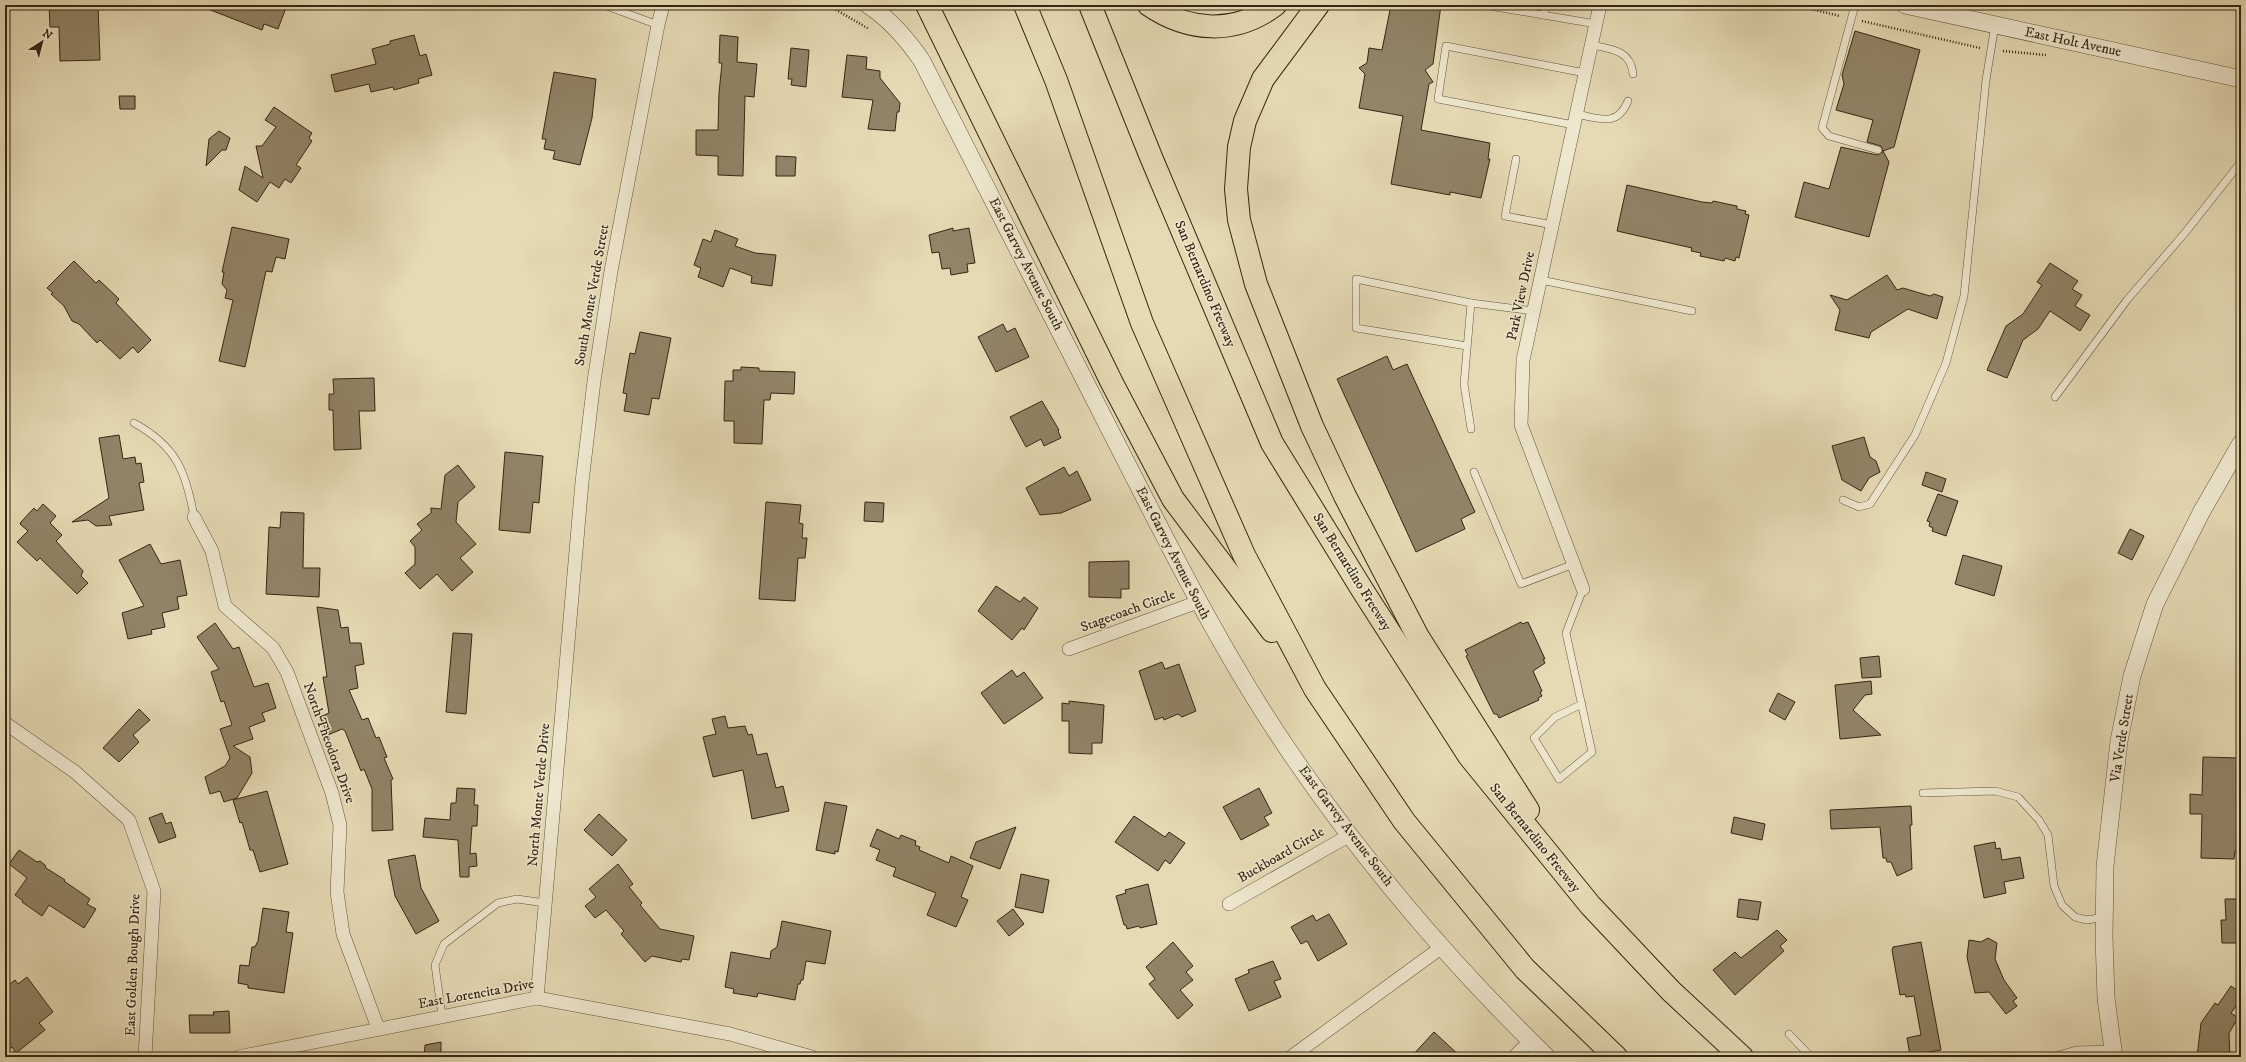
<svg xmlns="http://www.w3.org/2000/svg" width="2246" height="1062" font-family="'IM FELL DW Pica',serif">
	<rect width="100%" height="100%" fill="#e5dab4"/>
	<filter id="stains"><feTurbulence type="fractalNoise" baseFrequency=".005" numOctaves="4"/><feColorMatrix values="0 0 0 0 .2 0 0 0 0 .09 0 0 0 0 .02 0 0 0 .5 -.17"/></filter>
	<radialGradient id="worn" r=".72"><stop offset=".6" stop-color="#630" stop-opacity="0"/><stop offset="1" stop-color="#630" stop-opacity=".3"/></radialGradient>
	<!-- building -->
	<g fill="#918467" stroke="#352613">
		<polygon points="49,5 98,5 100,60 60,61 59,27 50,27"/>
		<polygon points="287,5 278,29 264,24 262,30 200,6"/>
		<polygon points="1391,5 1441,5 1433,64 1425,70 1433,82 1429,84 1421,130 1490,143 1488,159 1490,159 1481,198 1450,192 1450,195 1391,184 1403,116 1359,108 1365,74 1359,68 1367,63 1369,48 1382,50"/>
		<polygon points="1855,31 1920,50 1894,147 1883,151 1889,162 1869,237 1795,217 1804,182 1829,189 1841,147 1877,155 1883,152 1881,146 1867,142 1873,120 1836,110 1844,84 1842,75"/>
		<polygon points="414,35 420,56 426,54 432,75 418,79 419,83 394,90 393,87 371,92 369,84 335,92 331,75 376,64 372,49 390,44 390,41"/>
		<polygon points="720,35 738,37 737,62 757,64 754,97 745,96 743,176 718,175 718,156 696,155 696,130 718,130 719,93 722,63 719,63"/>
		<polygon points="791,48 809,50 806,87 791,85 792,79 788,79"/>
		<polygon points="847,55 867,57 866,69 880,71 880,78 900,103 899,112 897,112 895,131 868,129 873,100 842,97"/>
		<polygon points="554,72 596,79 592,118 580,165 553,159 555,151 544,149 546,139 542,139"/>
		<polygon points="119,96 135,96 135,109 120,109"/>
		<polygon points="274,107 312,133 309,138 312,141 296,165 301,168 291,183 285,179 279,188 270,182 257,202 239,190 245,166 263,178 256,146 262,146 276,127 265,120"/>
		<polygon points="219,131 230,138 226,150 222,150 206,166 209,139"/>
		<polygon points="776,156 796,157 795,176 776,176"/>
		<polygon points="1627,185 1702,202 1712,203 1713,201 1737,206 1737,209 1746,211 1745,214 1749,215 1739,258 1736,257 1735,261 1725,258 1724,261 1700,256 1701,253 1691,251 1692,248 1617,231"/>
		<polygon points="232,227 289,239 285,259 276,257 272,272 266,271 245,367 219,361 233,300 225,298 227,290 222,284 224,272 222,272"/>
		<polygon points="953,228 953,231 969,228 975,263 967,264 968,272 951,275 950,268 942,269 939,252 932,253 929,235"/>
		<polygon points="715,230 738,239 735,246 755,253 776,255 772,286 751,283 752,276 730,268 723,287 698,277 701,268 694,265 703,239 711,242"/>
		<polygon points="74,261 96,283 99,280 119,299 116,303 151,340 138,353 133,347 120,359 100,340 97,343 79,324 72,321 64,306 51,294 53,293 47,288"/>
		<polygon points="2050,263 2078,281 2072,289 2082,295 2075,306 2090,315 2080,331 2050,311 2038,329 2023,340 2007,378 1987,370 2006,326 2023,314 2042,285 2037,282"/>
		<polygon points="1887,275 1897,290 1903,288 1930,296 1934,294 1943,297 1937,319 1908,309 1871,332 1869,338 1835,330 1840,310 1830,295 1847,300"/>
		<polygon points="1003,324 1007,332 1015,328 1029,357 996,372 978,337"/>
		<polygon points="640,332 671,338 659,399 652,398 649,415 624,411 627,394 623,393 630,353 635,354"/>
		<polygon points="1387,356 1393,370 1407,364 1475,512 1461,519 1465,529 1416,552 1337,379"/>
		<polygon points="741,367 759,368 759,371 795,372 794,394 771,393 770,400 764,400 762,444 734,443 734,421 724,421 725,381 733,381 733,370 741,370"/>
		<polygon points="374,378 375,411 359,411 361,449 334,450 333,410 329,410 329,394 334,394 333,379"/>
		<polygon points="1042,401 1059,430 1058,431 1061,438 1044,446 1041,439 1026,447 1010,417"/>
		<polygon points="119,435 123,459 135,457 136,464 141,463 144,482 139,483 144,510 109,516 112,525 96,526 88,520 72,522 109,498 99,438"/>
		<polygon points="1864,437 1870,457 1876,461 1880,472 1869,478 1861,491 1842,480 1832,446"/>
		<polygon points="505,452 543,456 539,503 533,502 530,533 499,530"/>
		<polygon points="458,465 475,487 458,502 456,522 476,544 460,558 473,572 452,591 437,574 420,589 405,573 415,564 415,547 410,541 422,530 417,524 431,513 431,508 441,509 445,475"/>
		<polygon points="1064,467 1069,476 1077,471 1091,500 1061,513 1040,515 1026,488"/>
		<polygon points="1926,472 1946,479 1942,492 1922,485"/>
		<polygon points="1938,494 1958,501 1946,536 1932,531 1933,528 1929,526 1930,522 1927,521"/>
		<polygon points="766,502 801,505 799,523 803,524 802,538 807,538 805,558 798,558 795,601 759,599"/>
		<polygon points="865,502 884,503 883,522 864,521"/>
		<polygon points="43,504 56,516 50,523 62,535 56,541 83,571 81,576 88,583 77,594 40,558 37,561 17,542 28,531 20,524 21,522 34,508 37,511"/>
		<polygon points="281,512 304,513 303,568 320,568 319,597 266,594 269,527 280,528"/>
		<polygon points="2130,529 2144,536 2132,560 2118,553"/>
		<polygon points="150,544 161,564 180,560 187,595 177,597 179,609 162,613 165,627 151,630 152,634 128,639 122,613 144,606 119,560"/>
		<polygon points="1963,555 2002,566 1994,596 1955,584"/>
		<polygon points="1129,561 1129,589 1121,589 1121,598 1089,597 1089,562"/>
		<polygon points="996,586 1020,602 1024,597 1038,608 1024,630 1022,628 1012,640 978,611"/>
		<polygon points="317,607 338,610 341,628 348,627 350,643 361,643 364,664 355,666 358,688 349,690 362,720 368,718 376,738 379,737 387,757 384,758 393,779 391,780 393,830 372,831 372,789 364,769 361,771 345,731 342,729 328,735 320,717 329,713 323,677 327,677"/>
		<polygon points="1521,622 1522,624 1528,622 1545,659 1543,659 1545,663 1533,671 1542,691 1540,692 1542,696 1538,698 1539,700 1499,718 1497,714 1494,714 1482,690 1466,656 1468,655 1465,650"/>
		<polygon points="215,623 233,649 239,647 254,687 268,683 276,708 262,713 265,721 249,727 253,739 233,746 250,757 252,773 237,798 224,802 220,791 210,794 205,777 225,766 230,758 220,729 232,725 224,701 221,702 211,672 219,669 197,637"/>
		<polygon points="453,633 472,634 466,714 446,712"/>
		<polygon points="1879,656 1881,677 1862,678 1860,658"/>
		<polygon points="1162,662 1165,669 1179,664 1196,711 1182,717 1178,714 1164,720 1163,717 1155,720 1139,671"/>
		<polygon points="1012,670 1017,677 1024,672 1043,698 1004,724 981,693"/>
		<polygon points="1871,681 1872,694 1865,695 1853,710 1881,735 1840,739 1835,685"/>
		<polygon points="1778,693 1795,702 1785,720 1769,711"/>
		<polygon points="1069,701 1104,705 1102,743 1092,743 1092,754 1069,753 1069,721 1062,721 1062,703 1069,704"/>
		<polygon points="139,709 150,720 133,735 139,742 119,762 103,748"/>
		<polygon points="725,716 728,728 745,726 748,735 752,734 757,755 767,753 776,788 783,786 789,811 752,819 743,770 713,777 703,737 716,734 712,719"/>
		<polygon points="2203,757 2241,758 2241,851 2235,851 2234,859 2201,858 2202,814 2190,814 2190,794 2202,795"/>
		<polygon points="457,788 475,789 474,805 478,805 477,826 472,826 470,854 476,853 477,866 469,867 469,877 460,877 458,840 423,837 425,818 450,820 451,803 456,803"/>
		<polygon points="1259,788 1272,813 1264,817 1269,825 1241,840 1223,807"/>
		<polygon points="267,791 288,864 260,872 253,850 250,850 242,822 240,823 233,800"/>
		<polygon points="825,802 847,806 838,852 835,851 835,854 816,850"/>
		<polygon points="1911,806 1912,825 1910,825 1912,869 1897,876 1891,862 1887,862 1886,858 1883,858 1880,827 1831,829 1830,810"/>
		<polygon points="162,813 166,824 171,822 176,837 159,843 149,818"/>
		<polygon points="599,814 627,840 612,856 584,830"/>
		<polygon points="1134,816 1165,837 1169,832 1185,843 1170,864 1165,860 1158,871 1115,842"/>
		<polygon points="1734,817 1765,824 1762,840 1731,833"/>
		<polygon points="1016,827 1000,869 970,858 976,842"/>
		<polygon points="877,829 899,839 901,835 916,841 915,845 920,847 919,850 949,863 951,856 973,866 961,897 968,900 956,927 927,915 936,893 893,876 896,868 876,860 880,850 870,846"/>
		<polygon points="1995,842 1996,849 2000,848 2002,860 2020,857 2024,878 2004,882 2006,893 1984,898 1974,846"/>
		<polygon points="19,850 37,862 40,861 45,865 46,868 65,880 64,881 90,899 87,904 96,909 84,928 49,905 42,916 22,902 23,901 15,895 27,878 9,864"/>
		<polygon points="415,855 421,888 439,921 416,934 395,896 388,860"/>
		<polygon points="618,864 633,884 629,887 642,903 640,905 660,929 694,936 689,960 682,959 681,962 652,956 645,962 621,934 624,931 606,910 595,918 585,906 596,897 589,889"/>
		<polygon points="1021,874 1049,880 1043,913 1015,907"/>
		<polygon points="1148,884 1157,924 1140,928 1139,926 1127,929 1126,925 1124,925 1116,896 1126,893 1125,890"/>
		<polygon points="1739,899 1761,902 1758,920 1737,917"/>
		<polygon points="2225,899 2241,899 2241,943 2222,943 2221,920 2226,920"/>
		<polygon points="263,908 289,912 286,932 293,933 284,993 248,988 248,985 238,983 240,965 249,966 252,947 255,947 258,941"/>
		<polygon points="1013,909 1024,924 1009,936 997,921"/>
		<polygon points="1329,914 1347,944 1318,961 1307,941 1301,944 1291,927 1313,915 1316,921"/>
		<polygon points="782,921 831,931 825,964 806,961 803,980 801,980 800,984 798,984 795,1000 758,993 757,997 733,993 734,989 725,987 731,952 770,959 771,951 777,947"/>
		<polygon points="1777,930 1787,940 1780,946 1784,951 1735,995 1713,970 1735,952 1741,958"/>
		<polygon points="1988,938 1997,943 1995,959 2004,980 2017,998 2013,1001 2017,1006 2006,1014 1989,992 1975,993 1967,957 1969,940 1981,942"/>
		<polygon points="1173,942 1193,966 1186,972 1193,980 1180,990 1193,1005 1178,1019 1149,984 1155,979 1146,967"/>
		<polygon points="1921,942 1941,1050 1910,1055 1907,1038 1921,1035 1914,996 1906,997 1905,994 1900,995 1892,950 1893,947"/>
		<polygon points="1273,961 1281,979 1274,981 1281,997 1249,1011 1235,979 1249,973 1248,970"/>
		<polygon points="27,977 53,1012 39,1023 45,1030 16,1053 12,1047 5,1053 5,988 15,980 18,984"/>
		<polygon points="2231,986 2241,993 2241,999 2231,1013 2238,1018 2229,1033 2230,1057 2197,1057 2201,1023 2215,1003 2218,1005"/>
		<polygon points="229,1011 230,1033 190,1033 189,1015 214,1015 213,1012"/>
		<polygon points="1434,1032 1461,1057 1411,1057"/>
		<polygon points="441,1042 441,1057 424,1057 425,1045"/>
	</g>
	<g fill="none" stroke-linecap="round" stroke-linejoin="round">
		<!-- service casing -->
		<g stroke="#61533b" stroke-width="8">
			<g id="service">
				<polyline points="604,5 658,25"/>
				<polyline points="1484,5 1596,24"/>
				<polyline points="1855,5 1822,128 1829,136 1878,150"/>
				<polyline points="1544,15 1545,5"/>
				<path d="M1591,45C1611,49 1631,50 1633,74"/>
				<path d="M1576,114C1599,118 1617,128 1628,101"/>
				<polyline points="1574,125 1438,99 1446,46 1585,73"/>
				<polyline points="1516,159 1505,216 1553,225"/>
				<polyline points="1541,280 1692,311"/>
				<polyline points="1471,303 1534,311"/>
				<polyline points="1467,346 1356,328 1356,279 1471,303 1464,384 1471,429"/>
				<polyline points="2055,397 2127,300 2184,234 2241,162"/>
				<path d="M134,423C176,446 186,471 194,517"/>
				<polyline points="1474,472 1521,584 1574,564"/>
				<polyline points="1843,500 1859,507 1870,504 1915,435 1946,363 1964,296 1986,80 1995,25"/>
				<polyline points="1582,704 1555,717 1534,738 1559,779 1592,752 1566,633 1583,589"/>
				<polyline points="1923,793 1995,791 2018,797 2039,820 2048,835 2054,886 2062,905 2075,917 2087,920 2104,917"/>
				<polyline points="442,1016 435,965 444,944 498,903 517,899 545,903"/>
				<polyline points="1789,1034 1811,1057"/>
				<polyline points="2052,1057 2076,1050 2113,1049"/>
			</g>
		</g>
		<!-- minor casing -->
		<g stroke="#61533b" stroke-width="14">
			<g id="minor">
				<polyline points="194,517 212,551 225,606 273,648 287,672 332,793 340,825 337,892 343,934 378,1028"/>
				<polyline points="1583,589 1521,425 1523,360 1600,5"/>
				<polyline points="1069,649 1198,602"/>
				<polyline points="5,723 75,772 129,820 154,891 145,1057"/>
				<polyline points="1229,904 1350,835"/>
				<polyline points="537,998 582,482 594,381 611,271 658,25 663,5"/>
				<polyline points="238,1057 537,998 730,1034 812,1057"/>
				<polyline points="1291,1057 1442,947"/>
				<polyline points="1514,1057 1530,1041"/>
			</g>
		</g>
		<!-- tertiary casing -->
		<g stroke="#61533b" stroke-width="18">
			<g id="tertiary">
				<path d="M868,5C891,20 907,39 922,61C988,188 1052,315 1116,442C1163,534 1209,626 1264,713C1344,838 1441,954 1547,1057"/>
				<polyline points="1905,5 2241,79"/>
				<polyline points="2114,1057 2106,998 2104,937 2105,866 2119,741 2132,676 2155,604 2202,511 2241,443"/>
			</g>
		</g>
		<!-- motorway casing -->
		<g stroke="#352613" stroke-width="24">
			<g id="motorway">
				<polyline points="927,5 1112,383 1173,499 1272,631"/>
				<polyline points="1025,5 1056,80 1142,323 1244,555 1315,689 1404,821 1525,969 1616,1057"/>
				<polyline points="1090,5 1151,157 1272,443 1363,591 1469,756 1590,905 1671,991 1742,1057"/>
				<path d="M1149,5C1189,32 1235,35 1275,5"/>
				<polyline points="1318,5 1263,79 1245,121 1239,147 1236,189 1239,220 1256,284 1312,426 1345,496 1418,637 1528,810"/>
			</g>
		</g>
		<!-- path -->
		<g stroke="#352613" stroke-width="2.5" stroke-dasharray="1 2" stroke-linecap="butt">
			<polyline points="828,5 869,29"/>
			<polyline points="1794,5 1840,16"/>
			<polyline points="1862,21 1980,48"/>
			<polyline points="2003,51 2046,55"/>
		</g>
		<!-- service -->
		<use href="#service" stroke="#eee7ce" stroke-width="7"/>
		<!-- minor -->
		<use href="#minor" stroke="#eee7ce" stroke-width="13"/>
		<!-- tertiary -->
		<use href="#tertiary" stroke="#eee7ce" stroke-width="17"/>
		<!-- motorway -->
		<use href="#motorway" stroke="#e5dab4" stroke-width="22"/>
	</g>
	<g text-anchor="middle" dominant-baseline="central" stroke-width="3" stroke-linejoin="round" paint-order="stroke">
		<!-- street labels -->
		<g font-size="14" fill="#352613" stroke="#eee7ce">
			<text transform="translate(2073 42) rotate(12)">East Holt Avenue</text>
			<text transform="translate(1026 264) rotate(63)">East Garvey Avenue South</text>
			<text transform="translate(1205 284) rotate(67)">San Bernardino Freeway</text>
			<text transform="translate(592 295) rotate(-80)">South Monte Verde Street</text>
			<text transform="translate(1521 296) rotate(-78)">Park View Drive</text>
			<text transform="translate(1173 553) rotate(63)">East Garvey Avenue South</text>
			<text transform="translate(1352 572) rotate(58)">San Bernardino Freeway</text>
			<text transform="translate(1128 611) rotate(-20)">Stagecoach Circle</text>
			<text transform="translate(2122 738) rotate(-81)">Via Verde Street</text>
			<text transform="translate(329 743) rotate(70)">North Theodora Drive</text>
			<text transform="translate(539 795) rotate(-85)">North Monte Verde Drive</text>
			<text transform="translate(1346 826) rotate(53)">East Garvey Avenue South</text>
			<text transform="translate(1535 838) rotate(51)">San Bernardino Freeway</text>
			<text transform="translate(1281 855) rotate(-30)">Buckboard Circle</text>
			<text transform="translate(133 965) rotate(-88)">East Golden Bough Drive</text>
			<text transform="translate(476 994) rotate(-10)">East Lorencita Drive</text>
		</g>
	</g>
	<!-- margin -->
	<rect width="2246" height="1062" fill="none" stroke="#e5dab4" stroke-width="20"/>
	<rect x="6" y="6" width="2234" height="1050" fill="none" stroke="#352613" stroke-width="2"/>
	<rect x="10" y="10" width="2226" height="1042" fill="none" stroke="#352613"/>
	<!-- north arrow -->
	<g transform="translate(42 42) rotate(36)" stroke="#eee7ce" stroke-width="3" paint-order="stroke">
	<path d="M0-3L7 15L0 10L-7 15Z" fill="#352613"/>
	<text y="-6" font-size="11" font-weight="bold" text-anchor="middle" fill="#352613">N</text>
	</g>
	<rect width="100%" height="100%" filter="url(#stains)"/>
	<rect width="100%" height="100%" fill="url(#worn)"/>
</svg>
